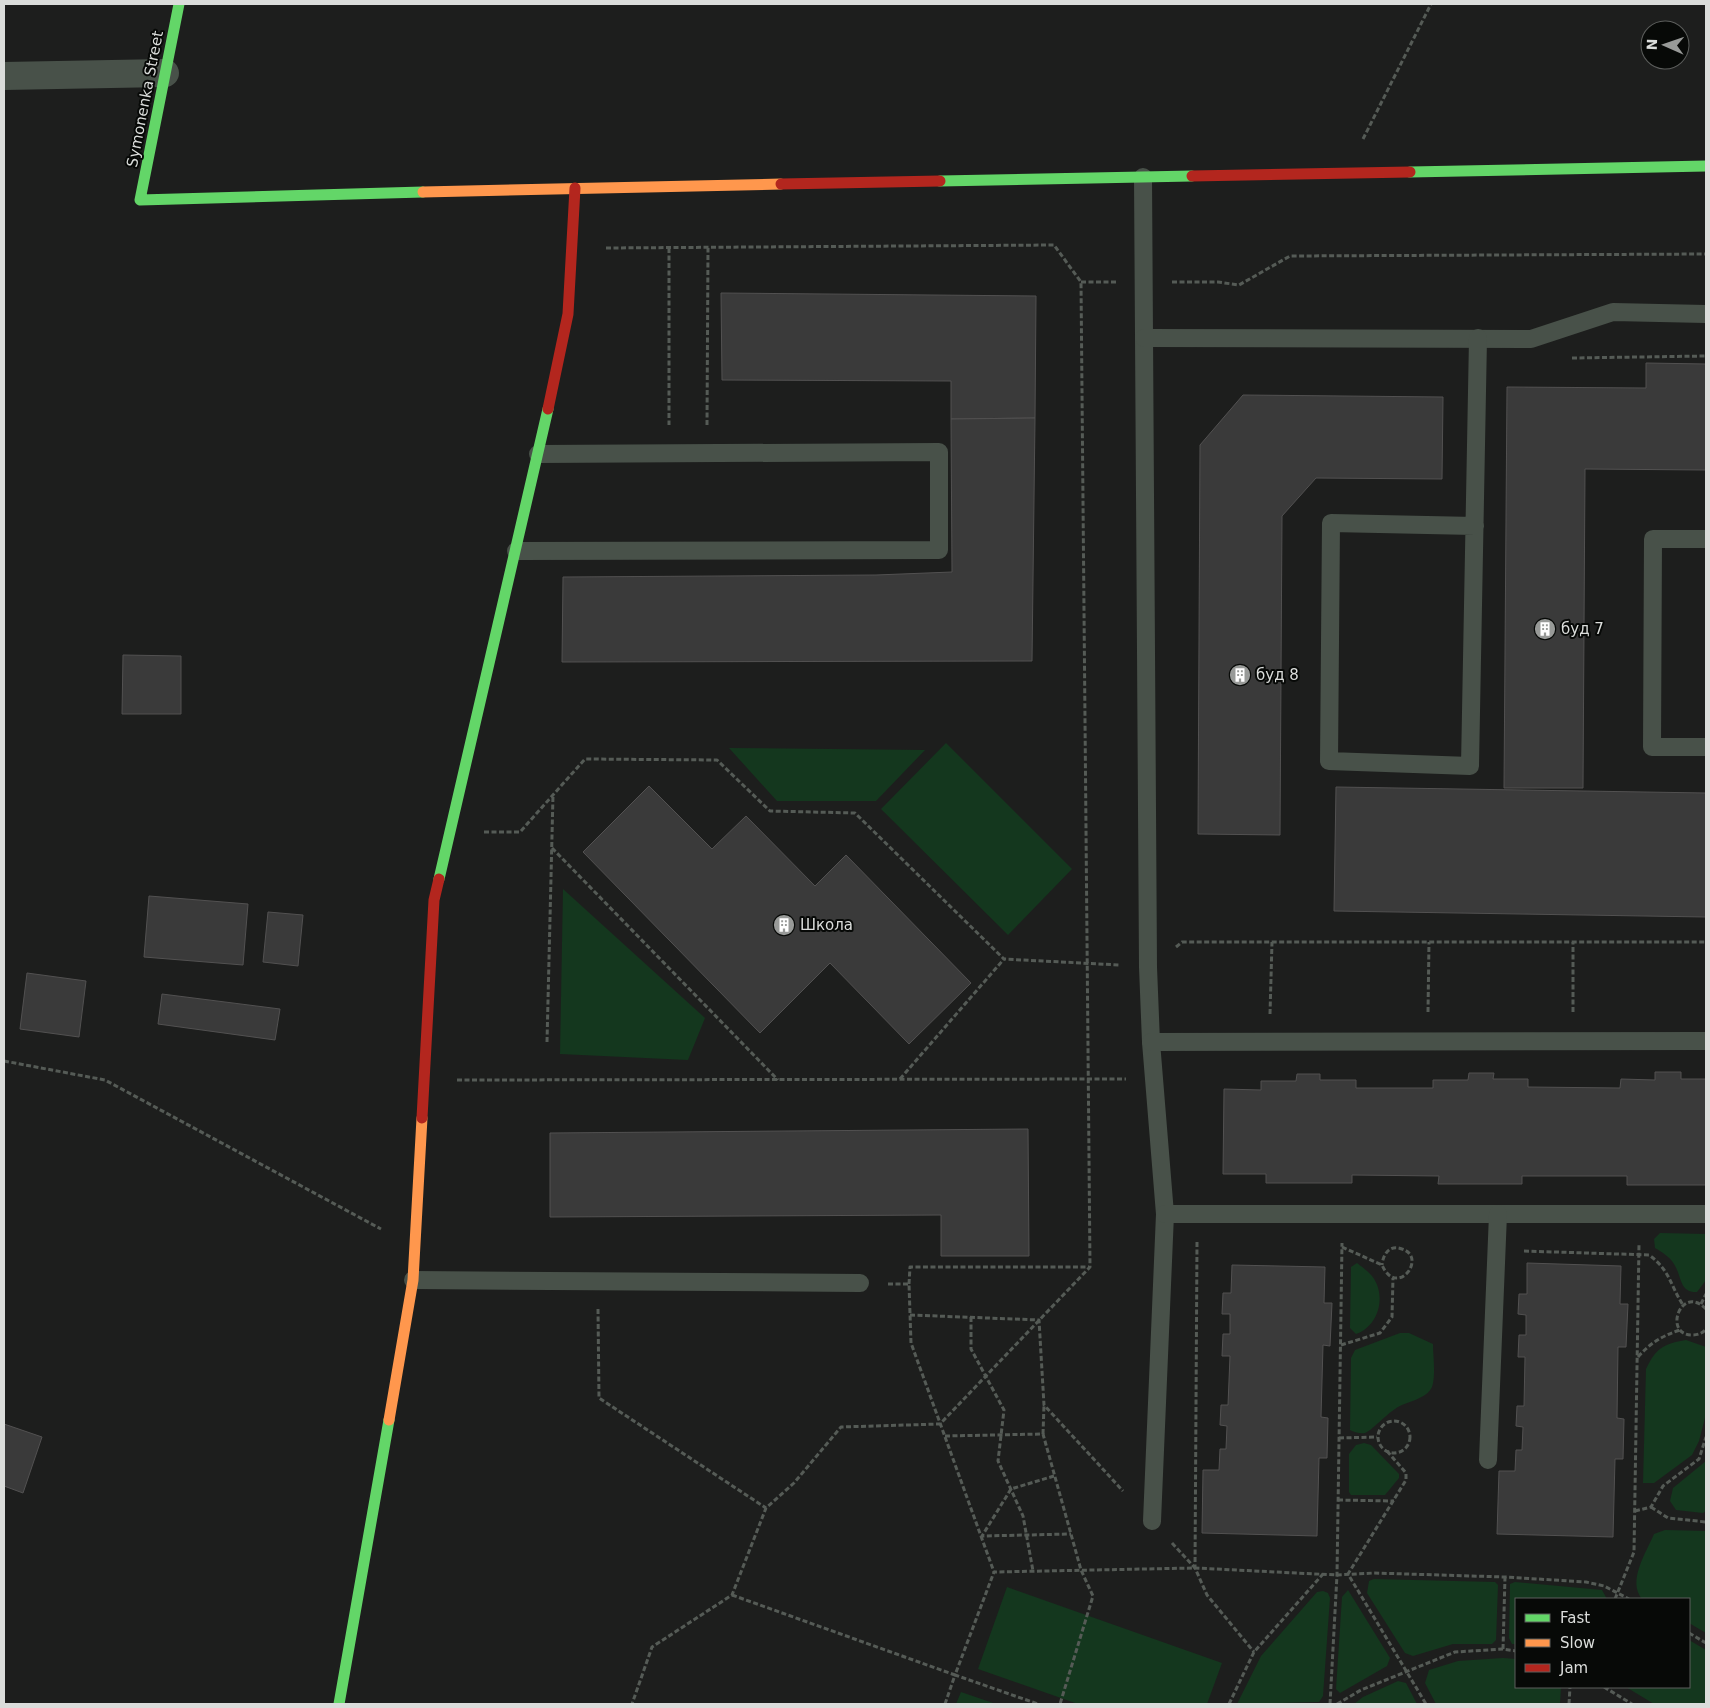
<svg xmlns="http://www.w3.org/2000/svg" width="1710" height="1708" font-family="'DejaVu Sans',sans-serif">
	<rect width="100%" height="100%" fill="#1d1e1d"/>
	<!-- green -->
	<g fill="#14371e">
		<polygon points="946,743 1072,869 1008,935 881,809"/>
		<polygon points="729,748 925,750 876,801 777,801"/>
		<polygon points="563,889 705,1018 688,1060 560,1054"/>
		<path d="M1660,1233L1706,1234V1280L1697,1292C1679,1293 1682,1276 1674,1264C1670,1257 1662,1252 1655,1248L1654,1239Z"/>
		<path d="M1357,1263C1362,1267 1368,1271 1372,1276C1387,1295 1379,1326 1356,1334L1350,1328L1351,1267Z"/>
		<path d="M1400,1333H1409L1433,1344C1433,1356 1436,1376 1432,1387C1426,1400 1406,1401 1395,1409C1388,1413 1370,1432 1365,1433C1360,1434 1354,1432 1350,1430L1351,1358L1355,1350Z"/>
		<path d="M1686,1340L1706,1347V1414L1699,1441L1692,1455L1654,1483H1643L1646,1369C1656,1348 1663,1344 1686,1340Z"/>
		<polygon points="1364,1443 1371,1445 1399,1474 1399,1478 1385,1495 1351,1495 1349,1492 1349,1454 1356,1445"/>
		<polygon points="1706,1461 1706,1511 1703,1513 1676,1510 1670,1501 1673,1488"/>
		<path d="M1665,1530L1706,1531V1633L1689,1623V1599H1642C1627,1581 1646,1553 1654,1534Z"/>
		<polygon points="1374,1579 1495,1582 1498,1585 1496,1640 1492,1644 1453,1644 1413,1656 1405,1653 1367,1593 1369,1581"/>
		<polygon points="1515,1582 1602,1590 1607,1599 1516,1599 1516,1644 1512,1644 1509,1638 1510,1584"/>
		<polygon points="1007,1587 1222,1663 1207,1704 1078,1704 978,1669"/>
		<polygon points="1348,1590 1390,1658 1387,1666 1340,1693 1336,1689 1342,1597"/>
		<polygon points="1323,1591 1328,1593 1330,1598 1323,1696 1319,1702 1237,1704 1261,1656 1317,1592"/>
		<polygon points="1689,1640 1706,1650 1706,1704 1654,1704 1626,1687 1689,1687"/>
		<polygon points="1503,1658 1516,1659 1516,1687 1561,1687 1560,1704 1436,1704 1425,1683 1429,1670 1458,1661"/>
		<polygon points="1398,1681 1406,1683 1417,1704 1354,1704 1363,1697"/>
		<polygon points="961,1692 996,1704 956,1704"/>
	</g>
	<!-- building -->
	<g fill="#3a3a3a" stroke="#525151">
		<polygon points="721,293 1036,296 1035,418 951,419 951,381 722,380"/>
		<polygon points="1646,363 1706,364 1706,470 1585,469 1583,788 1504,788 1507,387 1646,388"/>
		<polygon points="1243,395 1443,397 1442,479 1316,478 1282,516 1280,835 1198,834 1200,445"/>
		<polygon points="1035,418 1032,661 562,662 563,577 876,575 952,572 951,419"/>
		<polygon points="123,655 181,656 181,714 122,714"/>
		<polygon points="649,786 712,849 746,816 815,886 846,855 971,983 909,1044 830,963 760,1033 583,852"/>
		<polygon points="1336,787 1706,793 1706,917 1334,911"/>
		<polygon points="149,896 248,904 243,965 144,957"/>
		<polygon points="268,912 303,915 298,966 263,962"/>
		<polygon points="27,973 86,981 79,1037 20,1029"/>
		<polygon points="162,994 280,1009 275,1040 158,1024"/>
		<polygon points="1655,1072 1681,1072 1681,1079 1706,1079 1706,1185 1627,1185 1627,1176 1522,1176 1522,1184 1438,1184 1439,1176 1352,1175 1352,1183 1266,1183 1266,1174 1223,1174 1224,1089 1261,1090 1261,1081 1296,1081 1297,1074 1320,1074 1320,1080 1356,1080 1356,1088 1433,1088 1433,1080 1468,1080 1469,1073 1494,1073 1493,1079 1528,1079 1528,1087 1620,1088 1621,1079 1655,1080"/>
		<polygon points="1028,1129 1029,1256 941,1256 941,1215 550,1217 550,1133"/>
		<polygon points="1527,1263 1621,1266 1620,1304 1628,1304 1626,1347 1618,1347 1617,1418 1624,1419 1623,1459 1615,1459 1613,1537 1497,1534 1499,1471 1515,1471 1516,1450 1522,1450 1523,1427 1516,1426 1517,1406 1524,1406 1525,1357 1518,1357 1519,1335 1526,1335 1526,1315 1518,1314 1519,1294 1527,1294"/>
		<polygon points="1232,1265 1325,1267 1324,1303 1332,1303 1330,1346 1323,1345 1321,1417 1328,1418 1327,1458 1319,1458 1317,1536 1202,1533 1203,1470 1219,1470 1220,1449 1226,1449 1227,1426 1220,1425 1221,1405 1228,1405 1230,1356 1222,1356 1223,1334 1230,1334 1230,1314 1222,1314 1223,1293 1231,1293"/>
		<polygon points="4,1424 42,1437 23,1493 4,1486"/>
	</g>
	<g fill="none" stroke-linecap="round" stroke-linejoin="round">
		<!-- path -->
		<g stroke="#555b56" stroke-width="3" stroke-dasharray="5 2.5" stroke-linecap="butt">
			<polyline points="1363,139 1431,4"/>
			<polyline points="606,248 1054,245 1081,282 1090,1267 940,1424 841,1427 794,1483 766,1508 732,1595 652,1647 632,1704"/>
			<polyline points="669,248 669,425"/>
			<polyline points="1081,282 1116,282"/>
			<polyline points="1172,282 1218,282 1239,285 1290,256 1706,254"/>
			<polyline points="1572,358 1706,356"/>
			<polyline points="707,425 708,248"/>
			<polyline points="484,832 520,832 585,759 717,760 770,811 855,813 1004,959 1119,965"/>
			<polyline points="552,848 778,1080"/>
			<polyline points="1176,947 1182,942 1706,942"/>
			<polyline points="1428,1012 1429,942"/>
			<polyline points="1573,1012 1573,942"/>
			<polyline points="1270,1014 1272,942"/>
			<polyline points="547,1042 553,795"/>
			<polyline points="4,1061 105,1080 381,1229"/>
			<polyline points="900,1079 1004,959"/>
			<polyline points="457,1080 1126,1079"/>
			<polyline points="1197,1242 1195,1568 1207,1595 1254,1652"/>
			<path d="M1342,1247L1382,1265C1397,1299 1428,1257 1402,1249C1390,1244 1383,1254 1382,1265"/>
			<path d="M1524,1251L1649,1255C1670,1270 1670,1285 1683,1305"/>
			<polyline points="888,1284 909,1284 911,1343 994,1572"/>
			<polyline points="909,1284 910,1267 1089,1267"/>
			<polyline points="1701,1304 1706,1294"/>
			<polyline points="598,1309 599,1398 766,1508"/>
			<path d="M1706,1309C1681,1283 1662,1336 1693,1335C1698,1335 1703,1333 1706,1329"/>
			<polyline points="910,1315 1039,1320 1044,1405 1123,1491"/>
			<polyline points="971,1317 971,1349 1004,1410 998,1461 1023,1516 1033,1571"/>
			<polyline points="1341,1345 1380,1333 1392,1317 1393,1278"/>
			<path d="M1638,1357C1650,1343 1662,1336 1680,1330"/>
			<circle cx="1394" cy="1437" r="16"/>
			<polyline points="1043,1434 1044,1405"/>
			<polyline points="945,1436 1043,1434 1081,1570 1093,1596 1060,1704"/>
			<polyline points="1339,1438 1377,1437"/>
			<polyline points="1387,1451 1406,1473 1406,1480 1348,1574 1426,1704"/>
			<polyline points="1054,1476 1011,1489 982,1536 1071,1534"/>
			<polyline points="1338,1500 1394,1501"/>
			<polyline points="1651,1507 1668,1518 1706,1522"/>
			<polyline points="1635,1511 1651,1507 1663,1486 1699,1459 1706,1437"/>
			<polyline points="1172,1543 1195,1568"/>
			<polyline points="732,1595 955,1675 994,1572 1195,1568 1337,1575 1374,1573 1505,1577 1586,1582 1604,1586 1629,1599"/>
			<polyline points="1615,1599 1634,1552 1639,1244"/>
			<polyline points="1689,1633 1706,1643"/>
			<polyline points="1503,1649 1505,1577"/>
			<polyline points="1604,1687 1632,1704"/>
			<polyline points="945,1704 955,1675 1038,1704"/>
			<polyline points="1229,1704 1254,1652 1323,1574"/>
			<polyline points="1330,1704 1337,1575 1342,1243"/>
			<polyline points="1337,1704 1361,1690 1455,1652 1503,1649 1516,1651"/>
			<polyline points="1569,1704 1570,1687"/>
		</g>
		<!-- lane -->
		<g stroke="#485149" stroke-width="18">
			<polyline points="1143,177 1148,967 1151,1042 1165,1214 1152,1521"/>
			<polyline points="1144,338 1531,339 1613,312 1706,314"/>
			<polyline points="1475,526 1331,523 1329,761 1470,766 1478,338"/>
			<polyline points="1706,539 1653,539 1652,747 1706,747"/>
			<polyline points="516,551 939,550 939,452 538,454"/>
			<polyline points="1151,1042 1706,1041"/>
			<polyline points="1165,1214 1706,1214"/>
			<polyline points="413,1280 860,1283"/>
			<polyline points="1488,1460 1498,1214"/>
		</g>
		<!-- street -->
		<polyline stroke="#485149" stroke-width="28" points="4,76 165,73"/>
		<!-- fast -->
		<g stroke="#63d668" stroke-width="11">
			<polyline points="179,4 140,200 423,192"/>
			<polyline points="1410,172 1706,166"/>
			<polyline points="940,181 1192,176"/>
			<polyline points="439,879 548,409"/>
			<polyline points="339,1704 389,1420"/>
		</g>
		<!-- slow -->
		<g stroke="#ff974d" stroke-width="11">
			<polyline points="423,192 781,184"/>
			<polyline points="389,1420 413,1280 422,1118"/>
		</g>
		<!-- jam -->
		<g stroke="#b3261e" stroke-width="11">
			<polyline points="1192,176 1410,172"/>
			<polyline points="781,184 940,181"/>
			<polyline points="548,409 568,314 575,188"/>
			<polyline points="422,1118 434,900 439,879"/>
		</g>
	</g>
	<!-- icons -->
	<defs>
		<g id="building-disc" transform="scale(1.125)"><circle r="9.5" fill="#989a98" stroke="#070907"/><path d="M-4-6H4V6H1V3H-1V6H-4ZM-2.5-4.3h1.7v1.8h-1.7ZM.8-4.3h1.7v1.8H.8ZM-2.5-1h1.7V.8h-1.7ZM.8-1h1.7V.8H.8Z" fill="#fff"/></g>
	</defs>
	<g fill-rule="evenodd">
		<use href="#building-disc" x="1545" y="629"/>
		<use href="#building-disc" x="1240" y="675"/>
		<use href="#building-disc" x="784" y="925"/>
	</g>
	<g text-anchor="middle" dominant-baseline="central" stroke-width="4" stroke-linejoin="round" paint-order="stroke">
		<!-- street labels -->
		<g font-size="15" fill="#dbdddb" stroke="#070907">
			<text transform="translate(145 99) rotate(-79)">Symonenka Street</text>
		</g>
		<!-- poi labels -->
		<g font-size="15" fill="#dbdddb" stroke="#070907" text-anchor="start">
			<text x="1561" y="629">буд 7</text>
			<text x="1256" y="675">буд 8</text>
			<text x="800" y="925">Школа</text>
		</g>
	</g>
	<!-- border -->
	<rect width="1710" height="1708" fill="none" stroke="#dbdddb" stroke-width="10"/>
	<!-- legend -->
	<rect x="1515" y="1598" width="175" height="90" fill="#070907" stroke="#5c5e5c"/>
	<rect x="1525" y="1614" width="25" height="8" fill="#63d668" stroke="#5c5e5c"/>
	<text x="1560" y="1623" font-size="15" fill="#dbdddb">Fast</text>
	<rect x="1525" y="1639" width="25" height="8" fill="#ff974d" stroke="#5c5e5c"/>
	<text x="1560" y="1648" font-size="15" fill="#dbdddb">Slow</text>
	<rect x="1525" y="1664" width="25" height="8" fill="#b3261e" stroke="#5c5e5c"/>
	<text x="1560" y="1673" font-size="15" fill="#dbdddb">Jam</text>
	<!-- north arrow -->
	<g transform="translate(1665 45) rotate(272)"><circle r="24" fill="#070907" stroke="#5c5e5c"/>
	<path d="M0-4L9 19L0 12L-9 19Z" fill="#989a98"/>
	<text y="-8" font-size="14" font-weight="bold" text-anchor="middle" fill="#dbdddb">N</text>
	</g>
</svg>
